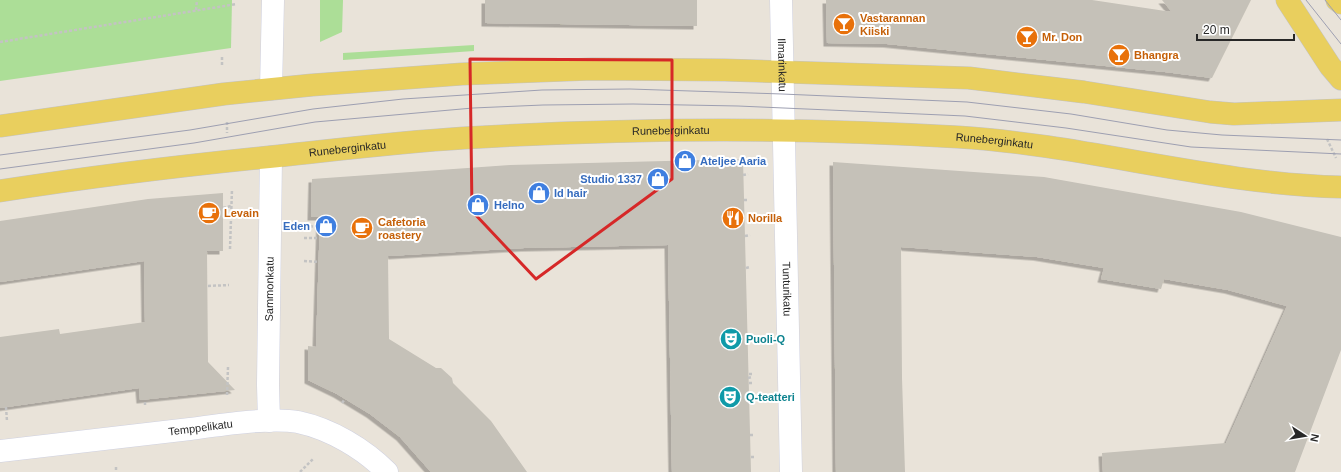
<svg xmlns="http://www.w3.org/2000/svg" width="1341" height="472" font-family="Helvetica,sans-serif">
	<defs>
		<filter id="shadow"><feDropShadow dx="-3.5" dy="3.5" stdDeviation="0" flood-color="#0004"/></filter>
	</defs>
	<rect width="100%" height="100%" fill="#e9e3d9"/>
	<!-- green -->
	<g fill="#acde97">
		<polygon points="0,0 232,0 231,48 0,81"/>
		<polygon points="320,0 343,0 342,32 320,42"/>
		<polygon points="474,45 474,51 343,60 343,53"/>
	</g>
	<!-- building -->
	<g fill="#c5c1b8" filter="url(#shadow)">
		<polygon points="485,0 697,0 697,26 485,23"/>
		<polygon points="826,0 1092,0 1172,12 1162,0 1251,0 1212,78 1165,72 887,44 827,43"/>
		<polygon points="743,159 751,472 672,472 668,245 524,248 388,256 389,339 436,368 441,368 452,378 453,383 491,421 527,472 431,472 400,437 370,414 337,394 308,380 308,346 316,347 320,217 311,217 312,179 510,165"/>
		<polygon points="833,162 1044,177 1241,212 1341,237 1341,350 1295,472 1103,472 1102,453 1226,443 1287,306 1228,290 1164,279 1161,289 1101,279 1104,268 1037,257 901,247 902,378 905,472 836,472"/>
		<polygon points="223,193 223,251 207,251 208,362 235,390 140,400 139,388 0,408 0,337 59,329 60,334 145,322 144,261 0,282 0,221 148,199"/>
	</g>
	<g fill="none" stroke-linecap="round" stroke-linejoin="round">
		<!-- minor casing -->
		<g stroke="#cfd1e0" stroke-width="23">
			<g id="minor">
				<path id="s1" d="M781,0L791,472"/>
				<polyline points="271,89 273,0"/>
				<path id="s2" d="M269,421L268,385L271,157"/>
				<path id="s3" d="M0,451C63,444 126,436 190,429C219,425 271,417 298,422C331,429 364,449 387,472"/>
			</g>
		</g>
		<!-- major casing -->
		<g stroke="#c3c3c3" stroke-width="23">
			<g id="major">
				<polyline points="1287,0 1330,66 1341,79"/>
				<polyline points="1337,0 1341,3"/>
				<polyline points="0,126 224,94 312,85 462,74 592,69 725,70 969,78 1084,92 1210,112 1234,114 1341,110"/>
				<path id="s4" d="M0,191C89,177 179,166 269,157C334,150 399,142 464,138C629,128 794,127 958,137C1087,145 1212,184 1341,187"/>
			</g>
		</g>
		<!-- path -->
		<g stroke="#c3c3c3" stroke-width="2.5" stroke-dasharray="3 2" stroke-linecap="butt">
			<polyline points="196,10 197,0"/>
			<polyline points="0,42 237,4"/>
			<polyline points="222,57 222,67"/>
			<polyline points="227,122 227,133"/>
			<polyline points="1327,139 1336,158"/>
			<polyline points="743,175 748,174"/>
			<polyline points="744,200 749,200"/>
			<polyline points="223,208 231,206"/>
			<polyline points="305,226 319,227"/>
			<polyline points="745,236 750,235"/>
			<polyline points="304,238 319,238"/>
			<polyline points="230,249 232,189"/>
			<polyline points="304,261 319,262"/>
			<polyline points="746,268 750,267"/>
			<polyline points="208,286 229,285"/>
			<polyline points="748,337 752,337"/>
			<polyline points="749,374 752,374"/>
			<polyline points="748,378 752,377"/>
			<polyline points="749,383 752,383"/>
			<polyline points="227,395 228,367"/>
			<polyline points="342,403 345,399"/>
			<polyline points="749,403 753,402"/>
			<polyline points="145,405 145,400"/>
			<polyline points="6,407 7,421"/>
			<polyline points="750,435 753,435"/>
			<polyline points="751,457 754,457"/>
			<polyline points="116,467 116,472"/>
			<polyline points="300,472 313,459"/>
		</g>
		<!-- minor -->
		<use href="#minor" stroke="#fff" stroke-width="22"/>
		<!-- major -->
		<use href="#major" stroke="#e9cf5e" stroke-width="22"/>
		<!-- tram -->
		<g stroke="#9d9fb1" stroke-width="1">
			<polyline points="1306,0 1341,44"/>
			<polyline points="1325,0 1341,20"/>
			<polyline points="0,155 190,130 313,109 403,99 542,90 630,89 782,94 967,102 1071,114 1167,130 1222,135 1341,140"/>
			<polyline points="0,169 194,143 315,122 473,108 543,105 633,104 738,106 965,116 1066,128 1191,147 1341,154"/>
		</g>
	</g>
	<!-- marked area -->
	<path fill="none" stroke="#d62828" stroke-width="3" stroke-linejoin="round" d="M470,59L672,60V179L536,279L472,211Z"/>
	<!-- icons -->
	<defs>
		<g id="bar-disc" transform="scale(1.15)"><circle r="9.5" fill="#e8710a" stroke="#fff"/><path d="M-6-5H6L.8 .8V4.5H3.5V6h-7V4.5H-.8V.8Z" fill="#fff"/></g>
		<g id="shop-disc" transform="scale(1.15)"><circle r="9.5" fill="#3f7fe0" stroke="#fff"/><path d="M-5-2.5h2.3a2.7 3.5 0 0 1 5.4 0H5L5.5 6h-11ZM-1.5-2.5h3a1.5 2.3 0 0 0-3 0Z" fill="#fff"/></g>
		<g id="cafe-disc" transform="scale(1.15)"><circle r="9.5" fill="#e8710a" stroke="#fff"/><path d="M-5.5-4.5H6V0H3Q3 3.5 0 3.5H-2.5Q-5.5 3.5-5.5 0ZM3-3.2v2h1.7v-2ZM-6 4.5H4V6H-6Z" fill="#fff"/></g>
		<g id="restaurant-disc" transform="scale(1.15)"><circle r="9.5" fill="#e8710a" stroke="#fff"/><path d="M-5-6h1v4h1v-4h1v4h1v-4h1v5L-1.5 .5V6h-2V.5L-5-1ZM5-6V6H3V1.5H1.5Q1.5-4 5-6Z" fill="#fff"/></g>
		<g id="theatre-disc" transform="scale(1.15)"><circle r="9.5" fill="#0f9aa8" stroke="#fff"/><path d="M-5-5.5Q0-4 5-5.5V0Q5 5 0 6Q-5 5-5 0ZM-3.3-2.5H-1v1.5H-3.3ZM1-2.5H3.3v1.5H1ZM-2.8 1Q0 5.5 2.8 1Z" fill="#fff"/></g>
	</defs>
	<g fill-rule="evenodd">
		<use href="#bar-disc" x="844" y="24"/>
		<use href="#bar-disc" x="1027" y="37"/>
		<use href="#bar-disc" x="1119" y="55"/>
		<use href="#shop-disc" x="685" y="161"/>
		<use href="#shop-disc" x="658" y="179"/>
		<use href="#shop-disc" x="539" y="193"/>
		<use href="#shop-disc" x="478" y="205"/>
		<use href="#cafe-disc" x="209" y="213"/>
		<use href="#restaurant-disc" x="733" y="218"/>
		<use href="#shop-disc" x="326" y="226"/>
		<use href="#cafe-disc" x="362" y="228"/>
		<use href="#theatre-disc" x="731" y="339"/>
		<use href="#theatre-disc" x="730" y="397"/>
	</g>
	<g text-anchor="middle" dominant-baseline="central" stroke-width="4" stroke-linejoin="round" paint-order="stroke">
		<!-- food labels -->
		<g font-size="11" font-weight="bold" fill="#c56008" stroke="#fff" text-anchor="start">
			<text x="860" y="18">Vastarannan<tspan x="860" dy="13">Kiiski</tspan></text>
			<text x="1042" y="37">Mr. Don</text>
			<text x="1134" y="55">Bhangra</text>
			<text x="224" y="213">Levain</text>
			<text x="748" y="218">Norilla</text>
			<text x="378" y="222">Cafetoria<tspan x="378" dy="13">roastery</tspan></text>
		</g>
		<!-- street labels -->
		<g font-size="11" fill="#272727" stroke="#fff">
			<text stroke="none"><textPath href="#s1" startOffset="65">Ilmarinkatu</textPath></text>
			<text stroke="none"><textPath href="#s4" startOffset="674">Runeberginkatu</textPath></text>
			<text stroke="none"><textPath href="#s4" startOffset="998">Runeberginkatu</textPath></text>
			<text stroke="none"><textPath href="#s4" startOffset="350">Runeberginkatu</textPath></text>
			<text stroke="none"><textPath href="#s2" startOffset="132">Sammonkatu</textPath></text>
			<text stroke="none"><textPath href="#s1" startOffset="289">Tunturikatu</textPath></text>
			<text stroke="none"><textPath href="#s3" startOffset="202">Temppelikatu</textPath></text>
		</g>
		<!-- shop labels -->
		<g font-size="11" font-weight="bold" fill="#366cbe" stroke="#fff" text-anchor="start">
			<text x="700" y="161">Ateljee Aaria</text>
			<text x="642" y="179" text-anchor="end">Studio 1337</text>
			<text x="554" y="193">Id hair</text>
			<text x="494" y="205">Helno</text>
			<text x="310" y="226" text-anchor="end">Eden</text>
		</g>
		<!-- culture labels -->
		<g font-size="11" font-weight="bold" fill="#0d838f" stroke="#fff" text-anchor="start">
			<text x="746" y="339">Puoli-Q</text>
			<text x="746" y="397">Q-teatteri</text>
		</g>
	</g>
	<!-- north arrow -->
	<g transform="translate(1305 436) rotate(102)" stroke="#ffffff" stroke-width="3" paint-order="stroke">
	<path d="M0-3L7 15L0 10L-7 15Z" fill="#272727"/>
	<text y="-6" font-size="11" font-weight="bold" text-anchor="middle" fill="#272727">N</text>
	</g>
	<!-- scale -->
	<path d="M1197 34v6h97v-6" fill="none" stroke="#272727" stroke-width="2"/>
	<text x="1203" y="34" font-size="12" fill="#272727" stroke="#ffffff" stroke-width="3" paint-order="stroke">20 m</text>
</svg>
